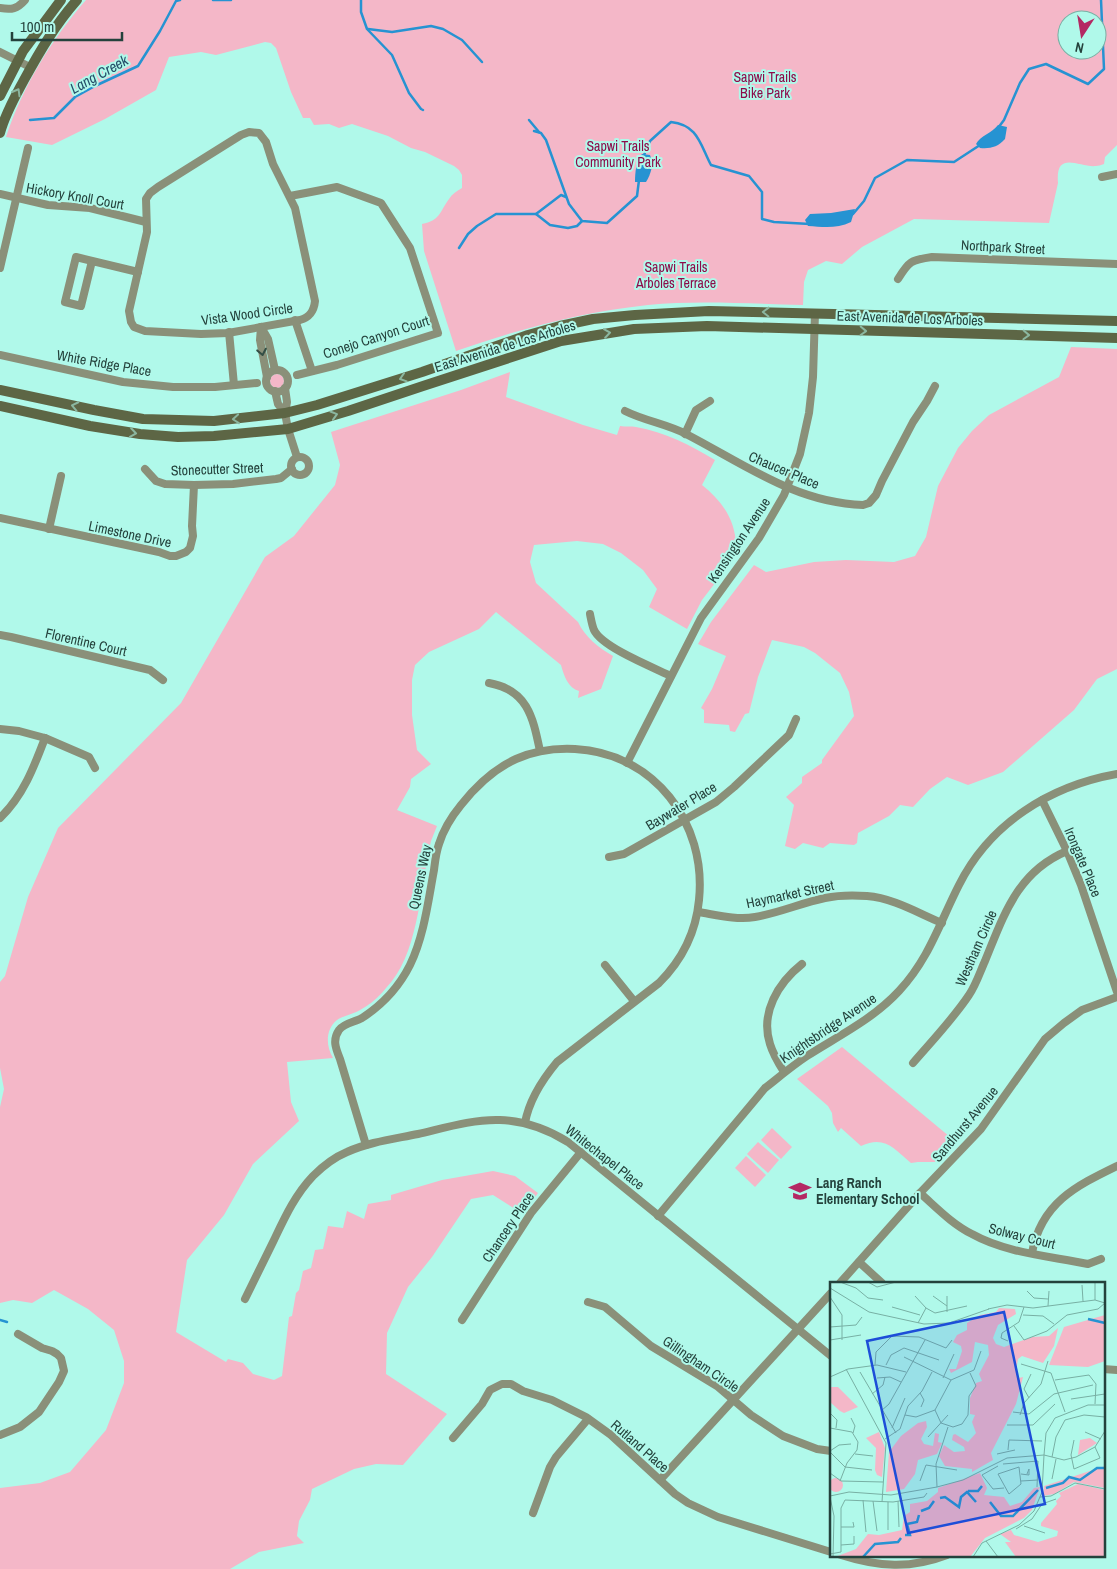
<svg xmlns="http://www.w3.org/2000/svg" width="1117" height="1569" font-family="'Archivo Narrow',sans-serif">
	<rect width="100%" height="100%" fill="#b0f9ea"/>
	<!-- green -->
	<g fill="#f4b7c8" fill-rule="evenodd">
		<path d="M86,0H1117V145L1105,157L1104,164C1101,165 1098,166 1096,166C1080,168 1055,149 1058,183L1049,223L914,219L862,247L842,264L826,261L808,270L804,282L803,305C752,304 699,300 648,305C582,312 519,329 456,351L424,251L422,224C440,221 440,211 449,199C452,194 457,191 462,188V175L459,170L454,166L425,152L411,148L388,136L352,124L339,128L329,124L314,125L310,118H303L291,92L276,48L271,43L265,42L216,55L201,52L169,57L156,90L105,119L52,145L6,137C23,86 51,40 86,0ZM1067,20H1097V50H1067Z"/>
		<polygon points="1071,347 1117,349 1117,669 1097,679 1074,710 1003,772 968,785 947,777 930,789 913,807 900,805 889,816 858,833 857,843 854,845 830,843 823,848 803,843 795,849 785,846 794,805 786,797 802,783 802,777 822,763 822,760 854,716 849,692 840,673 815,653 804,647 772,640 758,677 749,713 745,714 735,732 730,731 729,725 704,723 704,710 701,708 712,689 726,656 698,644 711,622 754,565 766,572 814,562 846,560 894,562 915,556 926,537 938,486 958,448 972,431 989,415 1059,377"/>
		<path d="M510,372L506,397L583,425L617,435L620,426C626,427 631,426 636,427C665,432 690,445 715,460L702,485C722,501 735,519 736,545L742,548L702,600L687,629L649,607L657,589L643,570L621,553L603,544L577,541L534,545L530,562L536,583L578,622C585,637 599,648 613,656L601,689L578,698L579,691C568,688 564,676 561,665L496,612L479,629L429,652L415,665L412,680V715L417,750L431,764L411,779L410,787L397,810L437,826L431,841C421,883 419,947 392,981C386,988 379,997 371,1003C365,1007 358,1012 351,1014C346,1016 341,1017 337,1020C325,1030 326,1046 333,1058L287,1062L291,1102L299,1121L253,1164L224,1215L187,1260L176,1332L226,1362L228,1359L243,1363L253,1374L274,1380L282,1376L289,1317L292,1316L296,1293L299,1290L303,1271L311,1268L315,1250L323,1249L328,1226L343,1228L347,1211L364,1219L368,1204L391,1200V1195L442,1180L493,1171L515,1176L538,1193L523,1214L493,1195L471,1199L432,1257L408,1287L387,1333L386,1374L447,1414L403,1465L376,1464L354,1469L312,1489L310,1500L299,1521L297,1536L304,1543L259,1552L230,1569H0V1488L40,1483L70,1472L106,1430L124,1383V1361L114,1330L88,1309L54,1290L32,1303L13,1300L0,1303V1107L4,1089L0,1068V982L5,976L28,897L58,828L181,703L265,557L294,536L335,485L340,465L331,432L461,390Z"/>
		<circle cx="277" cy="381" r="7"/>
		<path d="M842,1047L956,1142L938,1162H918L911,1163C894,1149 885,1135 861,1146L841,1128L838,1132L833,1123L832,1113L828,1106L797,1079Z"/>
		<polygon points="772,1128 792,1147 781,1159 761,1140"/>
		<polygon points="758,1142 779,1160 768,1173 747,1154"/>
		<polygon points="746,1156 766,1175 755,1187 735,1168"/>
	</g>
	<!-- water -->
	<g fill="#2693d2">
		<path d="M998,125L1007,127L1005,139C998,147 990,149 980,148L976,144C980,136 992,133 998,125Z"/>
		<path d="M642,154L650,155C654,164 651,174 646,182H635C635,173 636,160 642,154Z"/>
		<path d="M855,209L851,222C837,229 823,227 808,226L805,220L810,214L831,213Z"/>
	</g>
	<g fill="none" stroke-linecap="round" stroke-linejoin="round">
		<!-- stream -->
		<g stroke="#2693d2" stroke-width="2.5">
			<polyline points="213,0 231,0"/>
			<polyline points="361,0 361,12 367,29 392,55 409,93 421,109 423,110"/>
			<polyline points="368,29 392,32 431,26 443,29 462,40 482,62"/>
			<polyline points="30,120 54,118 75,97 95,86 138,66 160,31 176,1 180,0"/>
			<polyline points="529,120 539,132"/>
			<polyline points="998,128 1004,120 1020,83 1029,69 1046,64 1088,84 1104,69 1101,0"/>
			<polyline points="534,131 541,133 546,140 569,204 582,221 607,223 637,196 639,180"/>
			<path d="M644,155L650,141L671,122C698,125 700,144 711,165L749,176L762,192V219L774,222L810,224"/>
			<polyline points="536,214 561,195 566,197"/>
			<polyline points="853,214 864,201 875,178 907,160 954,162 980,145"/>
			<polyline points="459,248 468,234 477,226 496,214 536,214 550,225 568,228 577,226 582,221"/>
			<polyline points="0,1320 7,1322"/>
		</g>
		<!-- street -->
		<g stroke="#8a9079" stroke-width="8">
			<path d="M0,8C12,10 17,9 25,0"/>
			<polyline points="0,52 30,67"/>
			<path d="M249,132L259,133L266,142L273,164L295,208L315,301C314,311 310,317 300,320L228,333L201,334L145,331L134,327L131,322L129,311L147,232L146,199L150,193L158,187L241,135Z"/>
			<polyline points="1102,177 1117,174"/>
			<polyline points="0,194 48,205 90,208 146,222"/>
			<polyline points="290,196 337,187 381,203 410,248 438,333 337,365 297,375"/>
			<polyline points="92,261 81,306 65,302 76,257 138,272"/>
			<polyline points="0,268 28,148"/>
			<path d="M898,279C909,261 911,260 932,257L1117,264"/>
			<polyline points="295,320 312,371"/>
			<polyline points="261,327 260,340 267,377"/>
			<polyline points="261,327 268,339 275,370"/>
			<polyline points="229,332 234,385"/>
			<polyline points="0,355 123,382 173,387 215,387 257,383"/>
			<circle cx="277" cy="381" r="11"/>
			<polyline points="285,388 287,402 285,413 288,429 297,457"/>
			<polyline points="275,391 278,404 285,413"/>
			<path d="M625,411C645,421 667,424 686,434C744,464 796,503 863,505L869,503L876,495L882,481L913,422L927,401L935,386"/>
			<polyline points="685,434 696,410 710,401"/>
			<circle cx="300" cy="466" r="9"/>
			<polyline points="145,469 156,481 165,484 194,485 233,484 276,479 281,478 292,469"/>
			<polyline points="0,518 159,552 170,556 176,556 186,552 190,548 193,536 192,526 194,485"/>
			<polyline points="49,529 61,476"/>
			<path d="M590,614C591,619 592,625 594,630C602,647 652,667 671,676"/>
			<polyline points="0,635 11,637 150,670 163,680"/>
			<path d="M489,683C528,690 533,718 540,751"/>
			<polyline points="0,729 19,731 45,738 89,757 95,768"/>
			<polyline points="627,763 701,618 759,538 784,495 800,454 809,413 813,377 815,313"/>
			<polyline points="1042,800 1067,851 1081,885 1117,992"/>
			<path d="M0,818C23,796 34,767 45,738"/>
			<polyline points="609,857 624,854 716,802 734,787 789,735 796,719"/>
			<path d="M698,912C717,915 736,920 755,917C779,913 801,903 825,898C839,895 853,895 867,896C893,898 918,913 942,923"/>
			<polyline points="605,965 634,1001"/>
			<path d="M913,1063C932,1041 953,1019 969,995C976,985 980,972 985,961C1004,915 1017,872 1067,851"/>
			<path d="M784,1072C779,1064 773,1054 770,1044C760,1013 778,983 802,964"/>
			<path d="M366,1145L340,1059C336,1049 332,1040 339,1030C344,1023 355,1022 362,1018C382,1005 399,987 410,965C424,936 428,902 434,870C435,862 436,852 439,844C443,831 452,816 461,805C476,786 494,769 516,759C534,751 555,748 575,749C654,753 707,823 699,900C696,932 682,960 659,983L557,1062C542,1080 529,1100 525,1123"/>
			<path d="M920,1193C937,1208 952,1224 972,1234C1006,1253 1049,1256 1088,1264L1101,1259"/>
			<path d="M658,1216L765,1088C779,1077 792,1066 807,1056C840,1035 873,1019 899,991C929,959 940,922 959,885C990,823 1050,786 1117,774"/>
			<path d="M1032,1253C1041,1203 1076,1186 1117,1166"/>
			<polyline points="859,1262 882,1283"/>
			<polyline points="840,1283 920,1193 981,1129 1045,1039 1064,1023 1082,1010 1117,997"/>
			<path d="M245,1299C255,1279 264,1260 274,1240C285,1217 295,1195 313,1176C323,1166 335,1157 347,1152C369,1142 394,1139 418,1134C444,1128 473,1119 500,1120C525,1121 547,1129 568,1142L831,1356"/>
			<polyline points="588,1302 605,1307 651,1346 717,1386 751,1415 783,1436 817,1449 831,1451"/>
			<polyline points="462,1320 531,1213 581,1152"/>
			<polyline points="1103,1369 1117,1370"/>
			<polyline points="0,1435 20,1427 39,1412 59,1382 64,1371 61,1358 57,1354 52,1351 42,1348 18,1334"/>
			<polyline points="453,1438 482,1404 490,1390 502,1384 511,1384 523,1391 552,1400 586,1417 611,1435 675,1494 688,1503 718,1517 831,1552"/>
			<polyline points="660,1480 831,1293"/>
			<polyline points="533,1513 550,1467 556,1457 588,1419"/>
			<path d="M841,1555C878,1567 911,1569 947,1555"/>
		</g>
		<!-- secondary -->
		<g stroke="#5d6645" stroke-width="10">
			<polyline points="0,96 23,51 61,0"/>
			<path d="M0,133C5,114 15,97 24,80C40,51 55,25 77,0"/>
			<polyline points="0,390 94,410 143,419 214,421 285,413 317,405 422,372 528,335 560,326 593,319 635,315 709,311 1117,321"/>
			<polyline points="0,406 90,426 140,434 178,437 214,436 288,429 348,411 423,386 561,341 634,329 707,326 1117,338"/>
		</g>
	</g>
	<!-- one-way arrows -->
	<defs><path id="oneway-chevron" d="M-2-3.5L2.5 0L-2 3.5" fill="none" stroke-width="1.6" stroke-linecap="round" stroke-linejoin="round" transform="scale(1.25)"/></defs>
	<g stroke="#8bb7a0">
		<use href="#oneway-chevron" transform="translate(17 92) rotate(-60)"/>
		<use href="#oneway-chevron" transform="translate(766 312) rotate(-179)"/>
		<use href="#oneway-chevron" transform="translate(863 331) rotate(2)"/>
		<use href="#oneway-chevron" transform="translate(607 333) rotate(-8)"/>
		<use href="#oneway-chevron" transform="translate(1026 335) rotate(2)"/>
		<use href="#oneway-chevron" transform="translate(403 378) rotate(162)"/>
		<use href="#oneway-chevron" transform="translate(75 406) rotate(-168)"/>
		<use href="#oneway-chevron" transform="translate(334 415) rotate(-17)"/>
		<use href="#oneway-chevron" transform="translate(236 419) rotate(175)"/>
		<use href="#oneway-chevron" transform="translate(133 433) rotate(8)"/>
	</g>
	<use stroke="#334e45" href="#oneway-chevron" transform="translate(262 352) rotate(79)"/>
	<!-- icons -->
	<defs>
		<g id="school-bare" transform="scale(1.725)"><path d="M0-5L7-2L0 1L-7-2ZM-4 1L0 2.5L4 1V4Q0 6-4 4Z" fill="#b42863" stroke="#b0f9ea" stroke-width="2.5" paint-order="stroke"/></g>
	</defs>
	<g fill-rule="evenodd">
		<use href="#school-bare" x="800" y="1191"/>
	</g>
	<g text-anchor="middle" dominant-baseline="central" stroke-width="4" stroke-linejoin="round" paint-order="stroke">
		<!-- park labels -->
		<g font-size="14" fill="#8d0b49" stroke="#b0f9ea">
			<text x="765" y="77">Sapwi Trails<tspan x="765" dy="16">Bike Park</tspan></text>
			<text x="618" y="146">Sapwi Trails<tspan x="618" dy="16">Community Park</tspan></text>
			<text x="676" y="267">Sapwi Trails<tspan x="676" dy="16">Arboles Terrace</tspan></text>
		</g>
		<!-- street labels -->
		<g font-size="14" fill="#24423c" stroke="#b0f9ea">
			<text transform="translate(75 196) rotate(10)">Hickory Knoll Court</text>
			<text transform="translate(1003 247) rotate(3)">Northpark Street</text>
			<text transform="translate(247 314) rotate(-8)">Vista Wood Circle</text>
			<text transform="translate(910 318) rotate(2)">East Avenida de Los Arboles</text>
			<text transform="translate(376 337) rotate(-18)">Conejo Canyon Court</text>
			<text transform="translate(505 346) rotate(-17)">East Avenida de Los Arboles</text>
			<text transform="translate(104 363) rotate(10)">White Ridge Place</text>
			<text transform="translate(217 469) rotate(-2)">Stonecutter Street</text>
			<text transform="translate(784 470) rotate(23)">Chaucer Place</text>
			<text transform="translate(130 534) rotate(12)">Limestone Drive</text>
			<text transform="translate(739 540) rotate(-56)">Kensington Avenue</text>
			<text transform="translate(86 642) rotate(13)">Florentine Court</text>
			<text transform="translate(681 806) rotate(-31)">Baywater Place</text>
			<text transform="translate(1083 862) rotate(67)">Irongate Place</text>
			<text transform="translate(420 877) rotate(-78)">Queens Way</text>
			<text transform="translate(790 894) rotate(-12)">Haymarket Street</text>
			<text transform="translate(976 948) rotate(-66)">Westham Circle</text>
			<text transform="translate(828 1028) rotate(-34)">Knightsbridge Avenue</text>
			<text transform="translate(965 1124) rotate(-50)">Sandhurst Avenue</text>
			<text transform="translate(605 1157) rotate(38)">Whitechapel Place</text>
			<text transform="translate(508 1227) rotate(-56)">Chancery Place</text>
			<text transform="translate(1022 1236) rotate(14)">Solway Court</text>
			<text transform="translate(701 1364) rotate(34)">Gillingham Circle</text>
			<text transform="translate(640 1446) rotate(41)">Rutland Place</text>
		</g>
		<!-- poi labels -->
		<g font-size="14" font-weight="bold" fill="#24423c" stroke="#b0f9ea" text-anchor="start">
			<text x="816" y="1183">Lang Ranch<tspan x="816" dy="16">Elementary School</tspan></text>
		</g>
		<!-- water labels -->
		<g font-size="15" font-style="italic" fill="#254e69" stroke="#b0f9ea">
			<text transform="translate(99 74) rotate(-29)">Lang Creek</text>
		</g>
	</g>
	<!-- overview -->
	<g transform="translate(830 1282)">
		<rect width="275" height="275" fill="#b0f9ea"/>
		<path d="M169,26L185,27L186,32L168,43L163,56L166,62L174,65L202,55L219,54L228,46L224,64L213,81L192,74L188,77L186,89L189,96L193,95L186,122L161,171L163,178L142,190V187L115,184L109,174L114,163L124,170L135,169L134,165L122,158L123,153L125,152L138,160L146,151L142,140L145,133L140,132V116L146,101L152,99L149,92L159,73L158,63L145,60L142,80L121,91L119,87H126L132,69L131,64L123,60L127,53L137,48V41L150,33L166,30ZM275,33V79L258,85L219,83L234,45ZM0,105H8L28,125L14,131L10,129L0,120ZM96,139L97,145L91,157L94,162L103,164L105,151L109,152L108,160L112,161L107,172L88,178L85,192L74,207L56,210L59,170L71,154L88,141ZM49,150L55,166L52,195L47,193L45,188L46,166L36,156ZM260,156L267,161L248,173L250,158ZM275,184V206L244,200L224,212L213,214L214,204ZM150,191L157,206L154,213L174,215L180,224L192,220L204,206L210,205L202,228L194,236L155,256L140,275H5L26,267L38,252L49,253L72,248L74,234L80,230V222L97,219L108,210V206ZM-1 203a7 7 0 1 1 14 0a7 7 0 1 1-14 0ZM248,202L275,208V275H186L175,260H181L170,252L181,248L184,253L208,260L227,254L228,249L211,244V241L227,222L226,219L231,214L229,211Z" fill="#f4b7c8"/>
		<path fill="none" stroke="#2693d2" stroke-width="2.5" d="M258,37L275,41M216,206L233,201L239,195L250,198L267,186H275M138,209H148L152,204M110,216L115,215L129,225L131,215L137,210L146,220M160,220L171,234H183L208,208M91,229L99,226L104,219M75,253H80L77,242L87,240L89,233M33,275L45,262L68,260L71,256"/>
		<path fill="none" stroke="#78b0a4" stroke-width="1" d="M10,0L26,6L38,16L53,18M38,0L47,5L66,0M252,3L253,19M0,6L39,30L94,42L119,41L159,27M197,9L204,16L218,17M85,14L96,26L105,31L137,24M103,14L117,24M117,14V30M0,15L12,33V58M265,18V0M218,24L219,9M62,25L90,33M158,27L177,23L203,26L265,18L275,21L268,27L237,33L217,49L194,58L184,44M193,33L213,34L224,42M88,41L96,26M0,45L26,43L32,35M0,58L31,53M178,59L171,56L172,51L189,40L194,25M74,75L121,98L144,88L151,69M191,82L221,91L235,130M45,83L46,70L62,54L89,55L116,66L122,58M56,83L61,73L74,66L109,78M16,87L56,161L52,220M30,90L66,151M0,95L18,87L47,83L76,90M47,96L60,95L71,100M113,96L124,72M121,98L105,128L111,141L123,145L132,142L138,133L139,114L146,104L140,91M225,98L259,93L266,102L265,122M90,111L94,118L91,125M42,112L53,103L55,95M199,116L194,107L201,92M241,117L275,112M275,123H258L225,136L216,151L214,173L234,178L246,175L265,165L275,149M51,129L59,122L95,58M183,130L199,132L224,112L263,103M0,131L7,138L6,146M75,133L86,135L105,128M190,133L194,121L211,102L218,79M21,136L25,144L23,151M177,143H203L225,122M0,146L22,150L28,160L27,168L17,181L10,199M62,146L75,116M255,150L271,157M98,155L118,133M55,157L70,147L78,124L92,109L102,90M244,158L241,173L244,187L270,176L265,165M178,168L179,158L212,159M0,169L9,163L21,162M0,170L15,185L42,188M25,172L43,174M167,172L185,168M222,175L226,155L235,138L254,133L275,135M173,182L208,179L207,205M168,184L152,193L163,207L174,206M189,185L191,202L179,212L168,192ZM0,191L11,199L53,200M191,192L199,193V187L197,192M222,197L226,177M90,199L96,183L127,188M191,199L208,198M107,205L106,182L118,145M0,214L19,210L61,213L107,205L133,198L177,176L214,173L212,210L204,229L189,243L152,261L143,275M0,215L4,234L3,275M210,215L221,214L245,201L275,207M33,218L36,250M43,219L47,249M68,219L69,245M58,220V248M194,244L215,251M11,245H24L23,240M186,247L202,237L212,222L226,217M156,259L168,275M11,263L24,262V254M0,272L11,270V226L15,218L63,220L94,215L97,211"/>
		<path fill="#1d4ed8" fill-opacity="0.15" stroke="#1d4ed8" stroke-width="2.5" d="M174,30L215,222L78,251L37,59Z"/>
		<rect width="275" height="275" fill="none" stroke="#24423c" stroke-width="2.5"/>
	</g>
	<!-- north arrow -->
	<g transform="translate(1082 35) rotate(192)"><circle r="24" fill="#b0f9ea" stroke="#78b0a4"/>
	<path d="M0-4L9 19L0 12L-9 19Z" fill="#b42863"/>
	<text y="-8" font-size="14" font-weight="bold" text-anchor="middle" fill="#24423c">N</text>
	</g>
	<!-- scale -->
	<path d="M12 32v8h110v-8" fill="none" stroke="#24423c" stroke-width="2.5"/>
	<text x="20" y="32" font-size="15" fill="#24423c" stroke="#b0f9ea" stroke-width="4" paint-order="stroke">100 m</text>
</svg>
